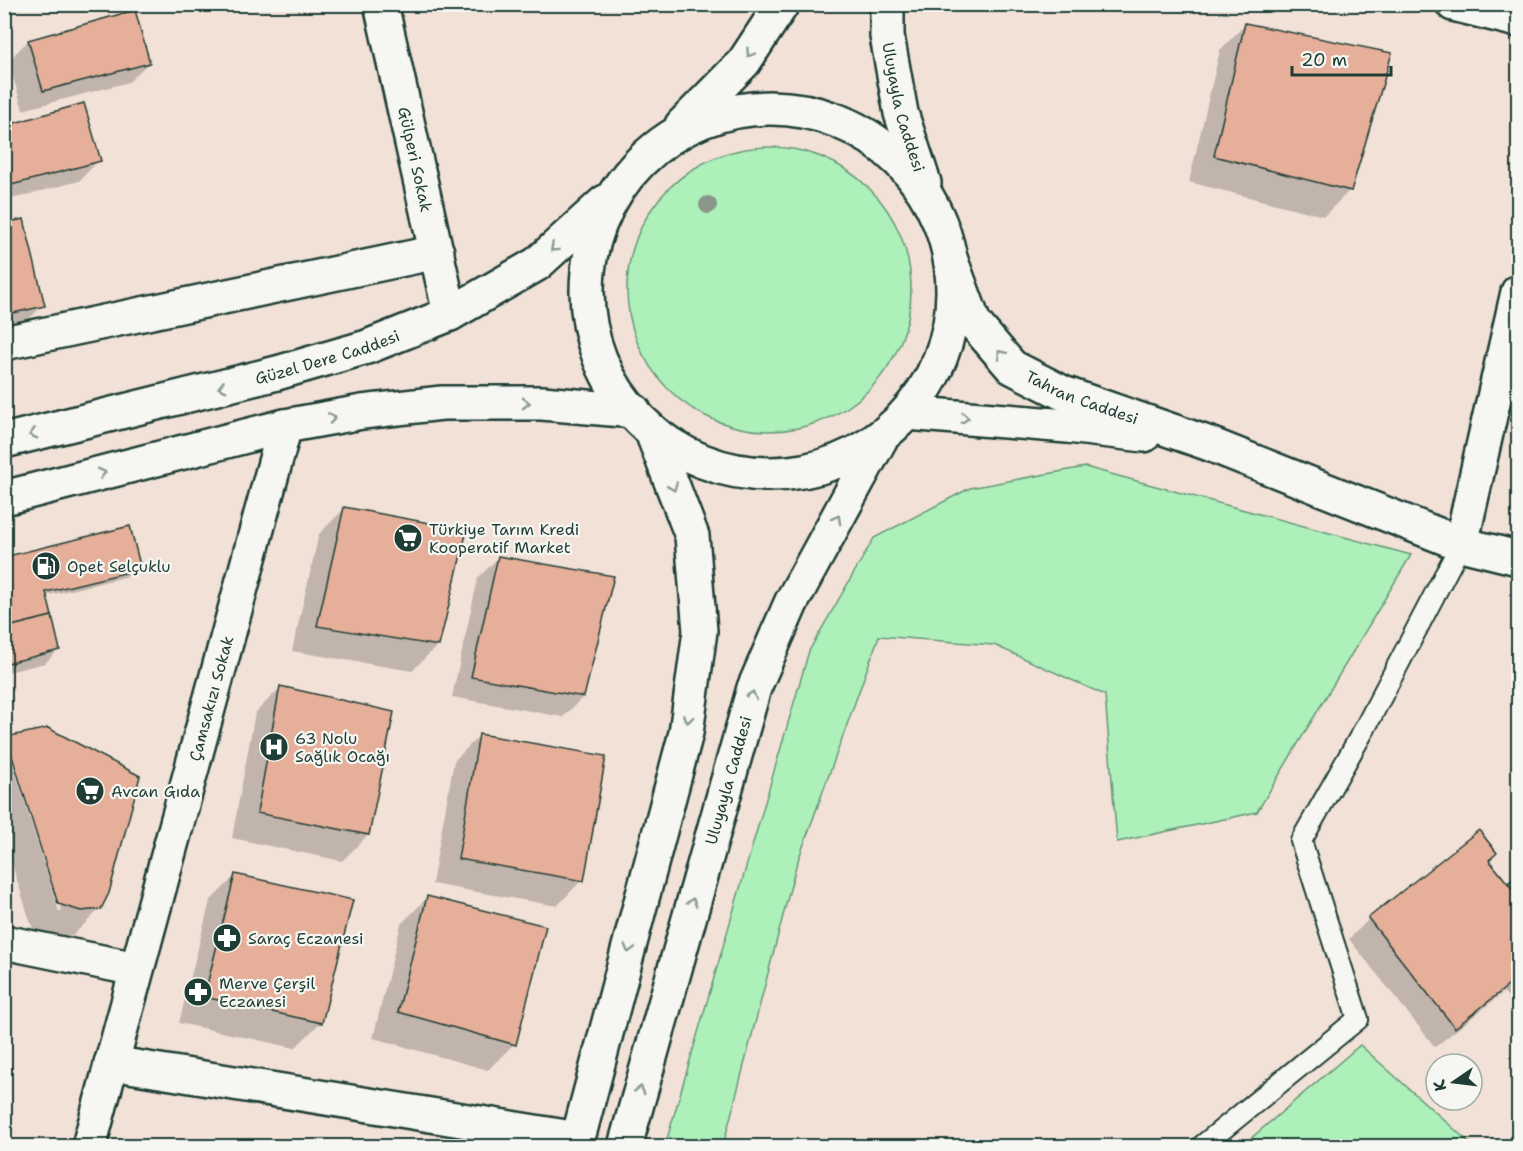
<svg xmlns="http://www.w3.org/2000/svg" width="1523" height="1151" font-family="'Shantell Sans',sans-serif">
	<rect width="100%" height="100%" fill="#f1e1d7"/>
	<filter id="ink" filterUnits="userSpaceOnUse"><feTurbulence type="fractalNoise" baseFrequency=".0167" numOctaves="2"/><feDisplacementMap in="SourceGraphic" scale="12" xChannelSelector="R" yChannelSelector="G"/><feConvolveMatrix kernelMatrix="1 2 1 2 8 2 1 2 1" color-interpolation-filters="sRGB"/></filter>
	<g filter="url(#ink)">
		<!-- green -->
		<g fill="#adf0ba" stroke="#669677" stroke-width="1.5">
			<circle cx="769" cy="289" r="142"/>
			<polygon points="1085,467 1411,555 1257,812 1117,842 1105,695 994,645 879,636 796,866 723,1146 665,1146 809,651 874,538 970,488"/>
			<polygon points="1360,1045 1472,1145 1242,1146"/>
		</g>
		<!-- shadow -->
		<g fill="#0003" fill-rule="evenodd">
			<polygon points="1246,24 1350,190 1324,216 1189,182 1220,50"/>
			<polygon points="28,41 149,62 129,82 23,110 8,61"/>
			<polygon points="4,128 99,160 79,181 4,201"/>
			<polygon points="4,225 43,305 23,325 4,330"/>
			<polygon points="345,508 438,645 412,671 292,651 319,534"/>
			<polygon points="498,558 583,697 563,717 452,697 478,578"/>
			<polygon points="4,559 139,568 133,575 45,596 59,649 45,663 4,673"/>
			<polygon points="281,687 368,835 342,861 232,838 255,713"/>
			<polygon points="480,735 582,880 557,906 432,884 454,761"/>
			<path d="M7,738L100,909L73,935L54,937L33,930L4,840V740ZM10,755H13L62,911L59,912Z"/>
			<polygon points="1488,860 1508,886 1518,877 1518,1010 1504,992 1435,1047 1349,939 1369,919"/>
			<polygon points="236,875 321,1022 295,1048 179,1023 210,901"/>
			<polygon points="427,898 514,1044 488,1070 373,1038 401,924"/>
		</g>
		<!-- building -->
		<g fill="#e5af99" stroke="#1f3d34" stroke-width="1.5">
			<polygon points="135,10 150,63 43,91 28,40"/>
			<polygon points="1245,23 1392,53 1351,191 1214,156"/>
			<polygon points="84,103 101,161 4,187 4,126"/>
			<polygon points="24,219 45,306 4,315 4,223"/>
			<polygon points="344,507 467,530 439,646 317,626"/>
			<polygon points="130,526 141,569 46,592 52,616 4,628 4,557"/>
			<polygon points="498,556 614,576 584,697 471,677"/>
			<polygon points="52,616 60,650 4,664 4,628"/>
			<polygon points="280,686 394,712 369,835 257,813"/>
			<polygon points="48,728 140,776 109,893 101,909 81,911 58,904 6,737"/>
			<polygon points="479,734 606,756 584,881 458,859"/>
			<polygon points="1479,830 1497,853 1489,860 1518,896 1518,978 1455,1028 1368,918"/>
			<polygon points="235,874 353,900 322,1023 204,997"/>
			<polygon points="1518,875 1518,896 1508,883"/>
			<polygon points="427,896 546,926 516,1045 398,1012"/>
		</g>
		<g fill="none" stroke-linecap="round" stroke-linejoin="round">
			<!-- service casing -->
			<g stroke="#1f3d34" stroke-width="24">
				<polyline id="service" points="1202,1146 1358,1019 1301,841 1365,728 1461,544"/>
			</g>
			<!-- minor casing -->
			<g stroke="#1f3d34" stroke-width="38">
				<g id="minor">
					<path id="s1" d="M381,4L450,314"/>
					<polyline points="4,343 437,252"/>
					<polyline points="1461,544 1518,292"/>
					<polyline points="4,942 136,969"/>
					<polyline points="111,1063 578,1139"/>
					<path id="s2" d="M89,1146L285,426"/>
				</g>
			</g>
			<!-- tertiary casing -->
			<g stroke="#1f3d34" stroke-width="38">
				<g id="tertiary">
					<polyline points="1453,4 1518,20"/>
					<path id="s3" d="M950,258L974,323L1012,367L1063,393L1207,443L1461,544L1518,558"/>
					<polyline points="907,413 1067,426 1144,435"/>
				</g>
			</g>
			<!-- secondary casing -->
			<g stroke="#1f3d34" stroke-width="38">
				<g id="secondary">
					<path id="s4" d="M887,4V36L901,113L924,183"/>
					<circle cx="770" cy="291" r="183"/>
					<polyline points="682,125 744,62 782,4"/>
					<path id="s5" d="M4,441L277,373L367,347L450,314L537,264L605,202"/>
					<polyline points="4,498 285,426 362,412 442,403 542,403 634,411"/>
					<polyline points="576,1146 686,733 700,631 692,536 652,432"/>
					<path id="s6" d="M625,1146L754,688L791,603L881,438"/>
				</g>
			</g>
			<!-- service -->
			<use href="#service" stroke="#f6f6f2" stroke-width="20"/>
			<!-- minor -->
			<use href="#minor" stroke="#f6f6f2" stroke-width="33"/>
			<!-- tertiary -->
			<use href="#tertiary" stroke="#f6f6f2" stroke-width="33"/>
			<!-- secondary -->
			<use href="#secondary" stroke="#f6f6f2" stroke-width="33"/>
		</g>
		<!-- trees -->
		<circle fill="#899688" cx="708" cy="205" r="9"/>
		<!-- one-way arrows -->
		<defs><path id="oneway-chevron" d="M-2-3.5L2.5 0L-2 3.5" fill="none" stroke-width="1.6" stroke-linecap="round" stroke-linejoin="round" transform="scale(1.5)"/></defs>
		<g stroke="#8a9a93">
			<use href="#oneway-chevron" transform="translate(750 53) rotate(124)"/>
			<use href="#oneway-chevron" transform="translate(554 248) rotate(138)"/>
			<use href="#oneway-chevron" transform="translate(1001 354) rotate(-131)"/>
			<use href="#oneway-chevron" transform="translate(222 387) rotate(166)"/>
			<use href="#oneway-chevron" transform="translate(526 403)"/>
			<use href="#oneway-chevron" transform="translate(332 418) rotate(-10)"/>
			<use href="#oneway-chevron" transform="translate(965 418) rotate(5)"/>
			<use href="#oneway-chevron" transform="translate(33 434) rotate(166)"/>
			<use href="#oneway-chevron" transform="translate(102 473) rotate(-14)"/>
			<use href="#oneway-chevron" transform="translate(673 487) rotate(69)"/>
			<use href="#oneway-chevron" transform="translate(837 519) rotate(-61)"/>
			<use href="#oneway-chevron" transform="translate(752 695) rotate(-73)"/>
			<use href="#oneway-chevron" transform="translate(688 719) rotate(98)"/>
			<use href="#oneway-chevron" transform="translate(692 902) rotate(-74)"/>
			<use href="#oneway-chevron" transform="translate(629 949) rotate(105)"/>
			<use href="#oneway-chevron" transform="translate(640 1090) rotate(-75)"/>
		</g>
	</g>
	<!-- icons -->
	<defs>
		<g id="supermarket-disc" transform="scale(1.5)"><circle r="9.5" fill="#1f3d34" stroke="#f6f6f2"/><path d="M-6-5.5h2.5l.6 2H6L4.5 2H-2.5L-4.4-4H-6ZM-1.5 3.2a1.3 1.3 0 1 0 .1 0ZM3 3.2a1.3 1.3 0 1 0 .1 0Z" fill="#fff"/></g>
		<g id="fuel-disc" transform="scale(1.5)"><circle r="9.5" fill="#1f3d34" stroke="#f6f6f2"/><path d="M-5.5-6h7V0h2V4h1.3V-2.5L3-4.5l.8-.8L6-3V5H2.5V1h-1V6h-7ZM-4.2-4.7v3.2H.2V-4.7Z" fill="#fff"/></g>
		<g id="hospital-disc" transform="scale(1.5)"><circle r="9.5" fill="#1f3d34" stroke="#f6f6f2"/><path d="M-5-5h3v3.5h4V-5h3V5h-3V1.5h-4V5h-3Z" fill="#fff"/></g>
		<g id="pharmacy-disc" transform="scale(1.5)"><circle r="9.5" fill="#1f3d34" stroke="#f6f6f2"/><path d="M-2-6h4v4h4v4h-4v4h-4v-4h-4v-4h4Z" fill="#fff"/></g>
	</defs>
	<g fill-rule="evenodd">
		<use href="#supermarket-disc" x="408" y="538"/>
		<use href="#fuel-disc" x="46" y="566"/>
		<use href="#hospital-disc" x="274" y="747"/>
		<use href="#supermarket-disc" x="90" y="791"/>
		<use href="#pharmacy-disc" x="227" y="938"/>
		<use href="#pharmacy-disc" x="198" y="992"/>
	</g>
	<g text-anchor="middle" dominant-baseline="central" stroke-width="4.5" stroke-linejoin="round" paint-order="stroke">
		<!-- street labels -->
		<g font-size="16" fill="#1f3d34" stroke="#f6f6f2">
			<text stroke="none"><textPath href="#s4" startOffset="105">Uluyayla Caddesi</textPath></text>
			<text stroke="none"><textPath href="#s1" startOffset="159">Gülperi Sokak</textPath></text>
			<text stroke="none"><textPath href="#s5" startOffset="334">Güzel Dere Caddesi</textPath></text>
			<text stroke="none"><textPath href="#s3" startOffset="204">Tahran Caddesi</textPath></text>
			<text stroke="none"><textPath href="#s2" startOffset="464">Çamsakızı Sokak</textPath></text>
			<text stroke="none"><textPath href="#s6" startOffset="380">Uluyayla Caddesi</textPath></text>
		</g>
		<!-- poi labels -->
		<g font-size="16" fill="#1f3d34" stroke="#f6f6f2" text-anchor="start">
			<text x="429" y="529">Türkiye Tarım Kredi<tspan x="429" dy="18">Kooperatif Market</tspan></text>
			<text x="67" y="566">Opet Selçuklu</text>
			<text x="295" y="738">63 Nolu<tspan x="295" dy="18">Sağlık Ocağı</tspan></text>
			<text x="111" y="791">Avcan Gıda</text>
			<text x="248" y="938">Saraç Eczanesi</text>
			<text x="219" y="983">Merve Çerşil<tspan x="219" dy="18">Eczanesi</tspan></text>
		</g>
	</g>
	<!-- margin -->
	<rect width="1523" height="1151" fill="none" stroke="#f6f6f2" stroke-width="24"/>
	<rect x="12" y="12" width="1499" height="1127" fill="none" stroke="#1f3d34" stroke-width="2" filter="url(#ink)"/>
	<!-- north arrow -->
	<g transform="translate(1454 1082) rotate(256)"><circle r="28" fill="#f6f6f2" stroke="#a0aca6" stroke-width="1.5"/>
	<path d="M0-4.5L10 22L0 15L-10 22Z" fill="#1f3d34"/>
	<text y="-9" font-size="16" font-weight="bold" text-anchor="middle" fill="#1f3d34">K</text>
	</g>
	<!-- scale -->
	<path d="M1292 66v9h99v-9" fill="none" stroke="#1f3d34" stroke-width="3"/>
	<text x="1301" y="66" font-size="18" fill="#1f3d34" stroke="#f6f6f2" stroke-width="4.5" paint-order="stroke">20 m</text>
</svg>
